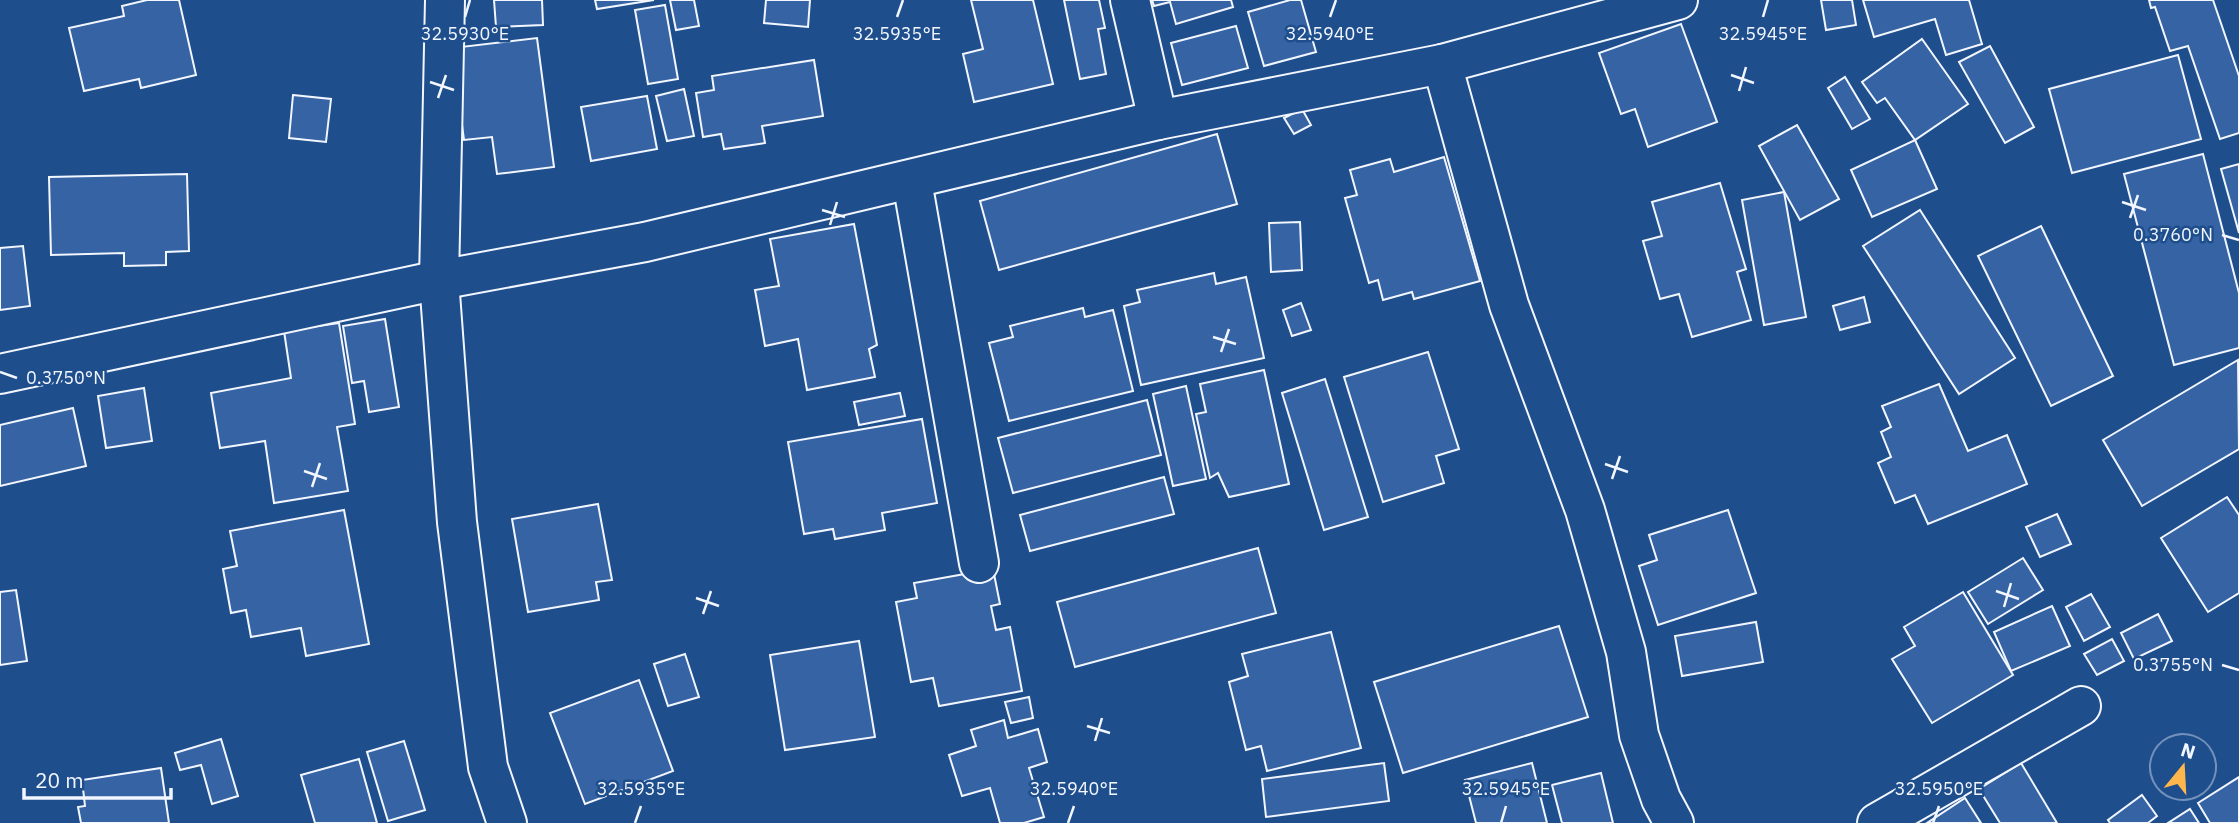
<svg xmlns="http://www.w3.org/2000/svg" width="2239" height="823" font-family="'IBM Plex Sans',sans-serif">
	<rect width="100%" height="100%" fill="#1f4e8c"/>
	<!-- building -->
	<g fill="#3563a3" stroke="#f2f6ff" stroke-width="2">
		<polygon points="147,0 179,0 196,75 141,88 139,79 84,91 69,28 124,16 122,6"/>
		<polygon points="494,0 542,0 543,25 496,27"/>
		<polygon points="595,0 654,0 597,9"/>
		<polygon points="670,0 694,0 699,26 676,30"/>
		<polygon points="766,0 810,0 808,27 764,23"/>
		<polygon points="971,0 1033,0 1053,84 974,102 963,54 983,49"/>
		<polygon points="1064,0 1099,0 1105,28 1098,29 1106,74 1080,79"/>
		<polygon points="1152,0 1231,0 1233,7 1176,24 1170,2 1154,6"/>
		<polygon points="1290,0 1301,0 1316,52 1264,66 1248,12"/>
		<polygon points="1821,0 1852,0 1856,25 1826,30"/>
		<polygon points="1863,0 1969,0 1982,44 1946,55 1935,19 1874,37"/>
		<polygon points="2149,0 2213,0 2239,76 2239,133 2220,139 2188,46 2170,51 2155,7 2151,8"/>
		<polygon points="665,5 678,79 648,84 635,10"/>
		<polygon points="1681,24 1717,122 1648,147 1635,109 1621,114 1599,53"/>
		<polygon points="1236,26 1248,68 1182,85 1171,43"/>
		<polygon points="537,38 554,167 497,174 492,137 464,140 452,48"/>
		<polygon points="1922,39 1968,104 1915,140 1885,98 1877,103 1862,82"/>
		<polygon points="1990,46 2034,127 2005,143 1959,62"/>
		<polygon points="2178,55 2201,139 2072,173 2049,89"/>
		<polygon points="814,60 823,116 762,126 765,143 724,149 721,134 703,137 696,93 714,90 712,76"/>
		<polygon points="1845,77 1870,119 1852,129 1828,88"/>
		<polygon points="684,89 694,136 667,141 656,96"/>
		<polygon points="293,95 331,99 326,142 289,138"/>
		<polygon points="647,96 657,149 591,161 581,107"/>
		<polygon points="1302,109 1311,125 1294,134 1284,118"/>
		<polygon points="1797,125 1839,199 1800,220 1759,146"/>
		<polygon points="1217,134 1237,204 999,270 980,201"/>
		<polygon points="1915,140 1937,189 1872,217 1851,170"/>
		<polygon points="2203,154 2239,293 2239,348 2174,365 2124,174"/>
		<polygon points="1444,157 1480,281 1414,299 1412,292 1383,300 1378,280 1369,283 1345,198 1357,195 1350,170 1390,159 1394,172"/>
		<polygon points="2239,164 2239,233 2221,169"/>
		<polygon points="187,174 189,251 166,252 166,265 124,266 124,253 51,255 49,177"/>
		<polygon points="1720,183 1746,269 1737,272 1751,320 1692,337 1679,294 1660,299 1643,241 1662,236 1652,202"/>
		<polygon points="1784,192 1806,317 1764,325 1742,200"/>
		<polygon points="1920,210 2015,358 1959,394 1863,246"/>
		<polygon points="1300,222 1302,270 1271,272 1269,223"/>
		<polygon points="854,224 877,345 869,349 875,377 807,390 798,339 765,346 755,290 779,286 770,239"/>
		<polygon points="2041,226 2113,376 2051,406 1978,256"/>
		<polygon points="23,246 30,306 0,310 0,248"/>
		<polygon points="1214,273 1216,284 1246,277 1264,358 1141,385 1124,306 1140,302 1137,290"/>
		<polygon points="1864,297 1870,322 1840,330 1833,306"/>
		<polygon points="1301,303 1311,330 1292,336 1283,310"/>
		<polygon points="1083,308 1085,317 1113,310 1133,391 1009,421 989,343 1013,337 1010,326"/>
		<polygon points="385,319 399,407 369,412 364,381 352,383 343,326"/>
		<polygon points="339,323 355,424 337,427 348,491 274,503 265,441 220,448 211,393 291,378 284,331"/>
		<polygon points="1428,352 1459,449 1436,456 1444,483 1383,502 1344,377"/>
		<polygon points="2238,360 2239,449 2142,506 2103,440"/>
		<polygon points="1264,370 1289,484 1229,497 1218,473 1210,478 1196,414 1206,412 1200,384"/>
		<polygon points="1325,379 1368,517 1324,530 1282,393"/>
		<polygon points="1939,384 1968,451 2007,435 2027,484 1928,524 1915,495 1895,503 1878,463 1891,457 1881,432 1891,427 1882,406"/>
		<polygon points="1186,386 1206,479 1173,486 1153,394"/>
		<polygon points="144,388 152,441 106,448 98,396"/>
		<polygon points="900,393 905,416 859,425 854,402"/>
		<polygon points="1147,400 1161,455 1013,493 998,438"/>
		<polygon points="73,408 86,466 0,486 0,425"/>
		<polygon points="922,419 937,503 882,513 885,530 835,539 833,529 804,534 788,442"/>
		<polygon points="1164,477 1174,514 1030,551 1020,515"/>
		<polygon points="2227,497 2239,515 2239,593 2208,612 2161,538"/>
		<polygon points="598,504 612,580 596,582 599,600 528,612 512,519"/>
		<polygon points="344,510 369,644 306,656 301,628 251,637 246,610 231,613 223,569 237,566 230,531"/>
		<polygon points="1728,510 1756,593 1658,625 1639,566 1657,560 1649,535"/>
		<polygon points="2057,514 2071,544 2040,557 2026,527"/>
		<polygon points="1258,548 1276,613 1075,667 1057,602"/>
		<polygon points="2023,558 2043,590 1988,624 1968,592"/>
		<polygon points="993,569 1000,604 991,606 996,630 1010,627 1022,691 939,706 933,678 911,682 896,602 917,598 914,583"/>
		<polygon points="16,590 27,661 0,665 0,592"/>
		<polygon points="1963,592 2013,675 1932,723 1892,659 1915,646 1904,627"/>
		<polygon points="2091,594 2110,627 2084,641 2066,607"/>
		<polygon points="2052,606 2070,646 2011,671 1994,632"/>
		<polygon points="2158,614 2172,641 2134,659 2121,633"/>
		<polygon points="1756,622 1763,662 1682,676 1675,636"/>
		<polygon points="1559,626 1588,717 1403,773 1374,682"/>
		<polygon points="1331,632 1361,748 1267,771 1261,746 1246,750 1229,682 1248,676 1242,654"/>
		<polygon points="2112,639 2124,661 2097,675 2084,654"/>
		<polygon points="859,641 875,737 785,750 770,655"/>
		<polygon points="685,654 699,697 668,706 654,664"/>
		<polygon points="639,680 673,771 585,804 550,713"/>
		<polygon points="1029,697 1033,718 1011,723 1005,702"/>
		<polygon points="1004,720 1008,738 1038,729 1047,762 1029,768 1044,817 1024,823 1000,823 990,788 962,796 949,755 976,746 971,730"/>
		<polygon points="221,739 238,796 212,804 201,765 180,770 175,753"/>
		<polygon points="404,741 425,810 388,821 367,752"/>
		<polygon points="359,759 377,823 315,823 301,775"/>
		<polygon points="1384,763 1389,801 1266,817 1262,779"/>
		<polygon points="1532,763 1547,823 1476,823 1465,780"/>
		<polygon points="2021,763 2057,823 2000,823 1979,789"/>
		<polygon points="161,768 169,823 81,823 78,807 85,806 82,780"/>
		<polygon points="1601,773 1613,823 1562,823 1552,785"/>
		<polygon points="2239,777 2239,823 2210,823 2198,803"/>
		<polygon points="2142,795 2157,816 2148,823 2110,823 2108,820"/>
		<polygon points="1965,798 1981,823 1927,823"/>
		<polygon points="2190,809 2199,823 2168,823"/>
	</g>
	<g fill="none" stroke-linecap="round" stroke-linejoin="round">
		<!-- minor casing -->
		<g stroke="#f2f6ff" stroke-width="42">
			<g id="minor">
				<polyline points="445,0 439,280 457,522 488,767 507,823"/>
				<polyline points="1130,0 1158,120"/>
				<polyline points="1442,64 1509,305 1585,510 1626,652 1639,735 1661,799 1674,823"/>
				<polyline points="912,181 979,563"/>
				<polyline points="0,374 439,280 645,242 1158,120 1442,64 1678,0"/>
				<polyline points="1877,823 2081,706"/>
			</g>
		</g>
		<!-- minor -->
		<use href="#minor" stroke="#1f4e8c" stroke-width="38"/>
	</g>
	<!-- ticks -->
	<path fill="none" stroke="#f2f6ff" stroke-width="2.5" d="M465,17L470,0M897,17L903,0M1330,17L1336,0M1763,17L1768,0M1731,75L1754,83M430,82L454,90M1739,91L1746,67M438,98L446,75M2122,202L2146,210M822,210L845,217M2130,218L2138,195M830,225L837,202M2222,235L2239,240M1213,337L1236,344M1221,352L1229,329M0,372L17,378M1605,464L1628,472M304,471L327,479M1612,479L1620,456M312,487L320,463M1996,591L2019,599M696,598L719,606M2004,607L2011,583M703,614L711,591M2222,665L2239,670M1087,726L1110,733M1095,741L1102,718M635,823L641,806M1068,823L1074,806M1501,823L1506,806M1933,823L1939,806"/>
	<g font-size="18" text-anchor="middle" fill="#f2f6ff" stroke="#1f4e8c" stroke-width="5" stroke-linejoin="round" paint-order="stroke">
		<text x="465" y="40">32.5930°E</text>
		<text x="897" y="40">32.5935°E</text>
		<text x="1330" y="40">32.5940°E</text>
		<text x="1763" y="40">32.5945°E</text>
		<text x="2173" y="241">0.3760°N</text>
		<text x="66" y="384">0.3750°N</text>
		<text x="2173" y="671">0.3755°N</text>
		<text x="641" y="795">32.5935°E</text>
		<text x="1074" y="795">32.5940°E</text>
		<text x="1506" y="795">32.5945°E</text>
		<text x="1939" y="795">32.5950°E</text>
	</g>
	<!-- north arrow -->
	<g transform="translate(2183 767) rotate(18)"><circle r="33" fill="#1f4e8c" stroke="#7391ba" stroke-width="2"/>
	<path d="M0-5L12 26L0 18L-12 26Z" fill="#ffb74d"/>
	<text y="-10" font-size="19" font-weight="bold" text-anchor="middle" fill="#f2f6ff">N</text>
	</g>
	<!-- scale -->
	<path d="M24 788v10h147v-10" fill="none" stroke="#f2f6ff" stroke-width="3.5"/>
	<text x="35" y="788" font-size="21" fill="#f2f6ff" stroke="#1f4e8c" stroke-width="5" paint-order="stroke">20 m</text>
</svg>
